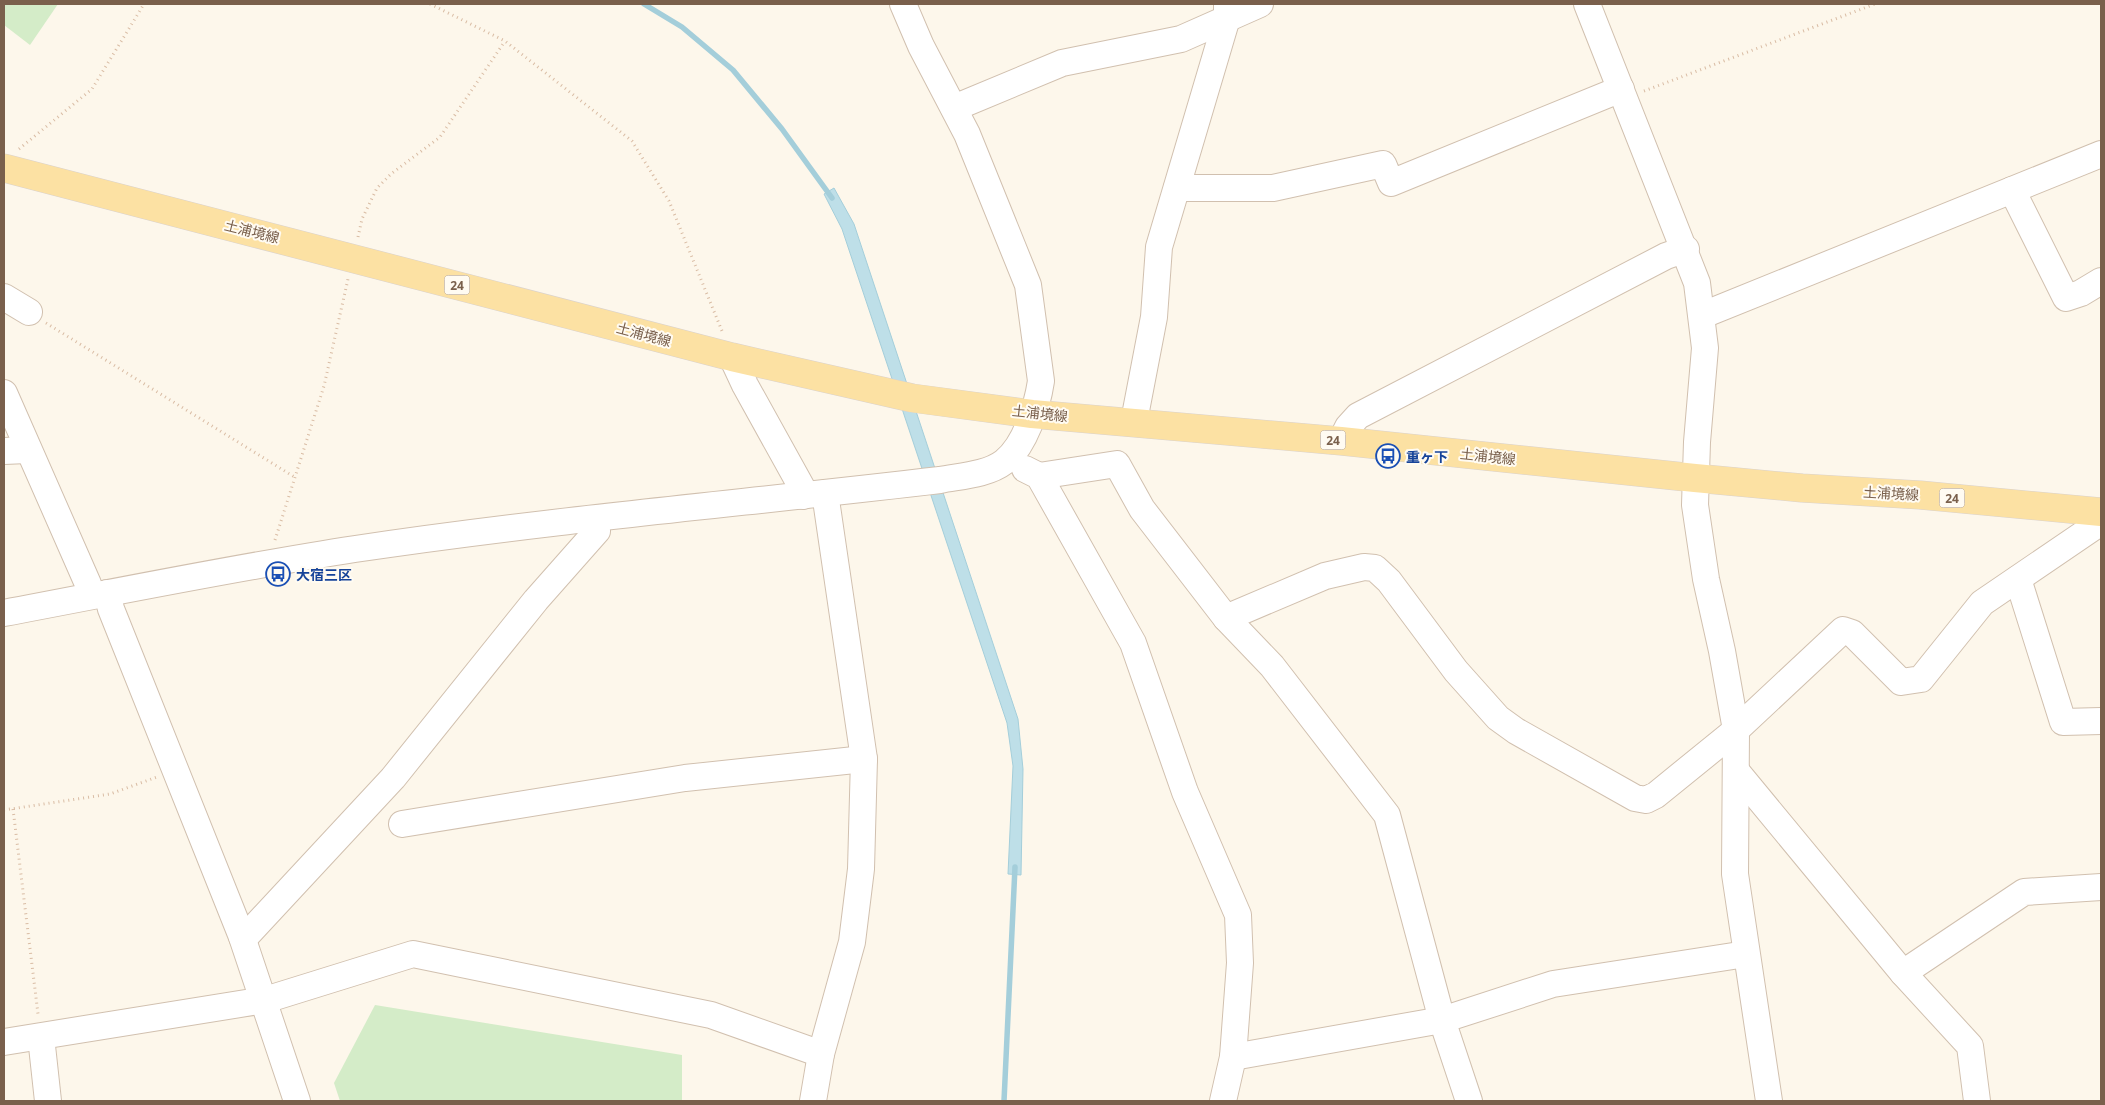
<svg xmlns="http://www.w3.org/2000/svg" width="2105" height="1105" font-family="'Noto Sans','Noto Sans JP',sans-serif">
	<rect width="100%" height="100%" fill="#fdf7eb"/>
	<!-- green -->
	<g fill="#d4ecc8">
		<polygon points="4,4 58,4 30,45 4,25"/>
		<polygon points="375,1005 682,1055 682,1101 340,1101 334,1083"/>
	</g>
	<!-- water -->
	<polygon fill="#bedfe8" stroke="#a4ceda" points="834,188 854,224 1018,719 1023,769 1021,875 1008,874 1013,766 1007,723 842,229 824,194"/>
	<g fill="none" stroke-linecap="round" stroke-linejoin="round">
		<!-- stream -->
		<g stroke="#a4ceda" stroke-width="5.5">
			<polyline points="644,4 682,27 733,70 782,129 832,198"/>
			<polyline points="1004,1101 1015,867"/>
		</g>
		<!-- minor casing -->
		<g stroke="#d1c0af" stroke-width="28">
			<g id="minor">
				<polyline points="1587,4 1697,283 1705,348 1697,442 1695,505 1706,579 1722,651 1736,730 1735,874 1769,1101"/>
				<polyline points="954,108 1062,63 1181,39 1260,4"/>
				<polyline points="1177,188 1273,188 1383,164 1391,183 1621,89"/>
				<polyline points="2012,190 2066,298 2081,293 2101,281"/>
				<polyline points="4,297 29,312"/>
				<polyline points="1703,315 2101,154"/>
				<polyline points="732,357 745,385 801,486 803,496"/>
				<polyline points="4,393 88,584 90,596"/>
				<polyline points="1134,421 1154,317 1159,247 1227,18 1227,4"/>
				<polyline points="1341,441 1348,427 1358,416 1666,256 1686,249"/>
				<polyline points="4,451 27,450"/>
				<polyline points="1025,469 1039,476 1133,643 1185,792 1238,915 1240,963 1233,1057 1223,1101"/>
				<polyline points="1039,476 1117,464 1142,509 1226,618 1272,666 1387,815 1442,1020 1469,1101"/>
				<polyline points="2018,579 2063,722 2101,721"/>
				<polyline points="107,593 111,609 242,937 297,1101"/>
				<path d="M4,613C121,591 237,567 355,549C549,520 745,503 940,480C960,476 987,475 1004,462C1025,446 1037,407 1041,381L1028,285L967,134L921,46L903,4"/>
				<polyline points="1226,618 1325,576 1364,567 1375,568 1389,581 1456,671 1498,718 1516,731 1635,798 1646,800 1656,795 1736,730 1843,630 1852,633 1901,682 1921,679 1982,603 2098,524 2100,512"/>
				<polyline points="1737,772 1903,973 1970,1046 1977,1101"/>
				<polyline points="402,824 685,778 864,759"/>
				<polyline points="242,937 248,934 393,778 536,600 597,531 595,519"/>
				<polyline points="1903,973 2024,892 2101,887"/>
				<polyline points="41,1037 48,1101"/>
				<polyline points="4,1042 265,1000 413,954 711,1015 821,1054"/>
				<polyline points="1233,1057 1442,1020 1553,984 1746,954"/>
				<polyline points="813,1101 821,1054 852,942 861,869 864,759 825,493"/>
			</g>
		</g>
		<!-- major casing -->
		<g stroke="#dad2cd" stroke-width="29">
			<polyline id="major" points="4,168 732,357 912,398 1032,414 1341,441 1695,478 1802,488 1920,495 2101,512"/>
		</g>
		<!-- path -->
		<g stroke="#d9bca4" stroke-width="3" stroke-dasharray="1 4" stroke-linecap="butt">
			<polyline points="430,4 505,41 632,141 669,201 722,331"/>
			<polyline points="1644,91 1875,4"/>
			<polyline points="19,149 92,89 144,4"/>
			<polyline points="358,237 362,219 377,188 391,174 440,137 505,41"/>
			<polyline points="46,323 296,478"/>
			<polyline points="275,540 324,386 348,279"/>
			<polyline points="13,809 38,1014"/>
			<polyline points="4,810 110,794 157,777"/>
		</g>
		<!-- minor -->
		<use href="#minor" stroke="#fff" stroke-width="26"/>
		<!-- major -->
		<use href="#major" stroke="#fce1a3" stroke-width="28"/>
	</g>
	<!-- icons -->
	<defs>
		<g id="bus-ring" transform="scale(1.25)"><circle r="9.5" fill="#fffbf2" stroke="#1a4fb4" stroke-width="1.5"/><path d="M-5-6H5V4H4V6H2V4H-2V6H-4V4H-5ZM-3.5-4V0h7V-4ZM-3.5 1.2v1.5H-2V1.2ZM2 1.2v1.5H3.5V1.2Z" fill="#1a4fb4"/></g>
	</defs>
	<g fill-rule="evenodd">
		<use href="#bus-ring" x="1388" y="456"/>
		<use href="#bus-ring" x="278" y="574"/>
	</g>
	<g text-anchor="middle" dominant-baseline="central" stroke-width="4" stroke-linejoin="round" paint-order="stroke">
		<!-- shield labels -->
		<g fill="#fffbf2" stroke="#a28e7e" stroke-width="1">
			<rect x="444.5" y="275.5" width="25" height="19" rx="4"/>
			<rect x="1320.5" y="430.5" width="25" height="19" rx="4"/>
			<rect x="1939.5" y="488.5" width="25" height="19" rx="4"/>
		</g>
		<g font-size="12" font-weight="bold" fill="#7a604c">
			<text x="457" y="285">24</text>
			<text x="1333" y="440">24</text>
			<text x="1952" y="498">24</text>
		</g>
		<!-- street labels -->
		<g font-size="14" fill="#7a604c" stroke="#fffbf2">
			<text transform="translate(252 231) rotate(14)">土浦境線</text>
			<text transform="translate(644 334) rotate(15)">土浦境線</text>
			<text transform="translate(1040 413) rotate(6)">土浦境線</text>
			<text transform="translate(1488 456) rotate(6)">土浦境線</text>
			<text transform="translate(1891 493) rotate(3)">土浦境線</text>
		</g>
		<!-- transit labels -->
		<g font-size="14" font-weight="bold" fill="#164399" stroke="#fffbf2" text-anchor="start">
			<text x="1406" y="456">重ヶ下</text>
			<text x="296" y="574">大宿三区</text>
		</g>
	</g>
	<!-- border -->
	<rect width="2105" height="1105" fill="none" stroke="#7a604c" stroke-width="10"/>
</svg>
